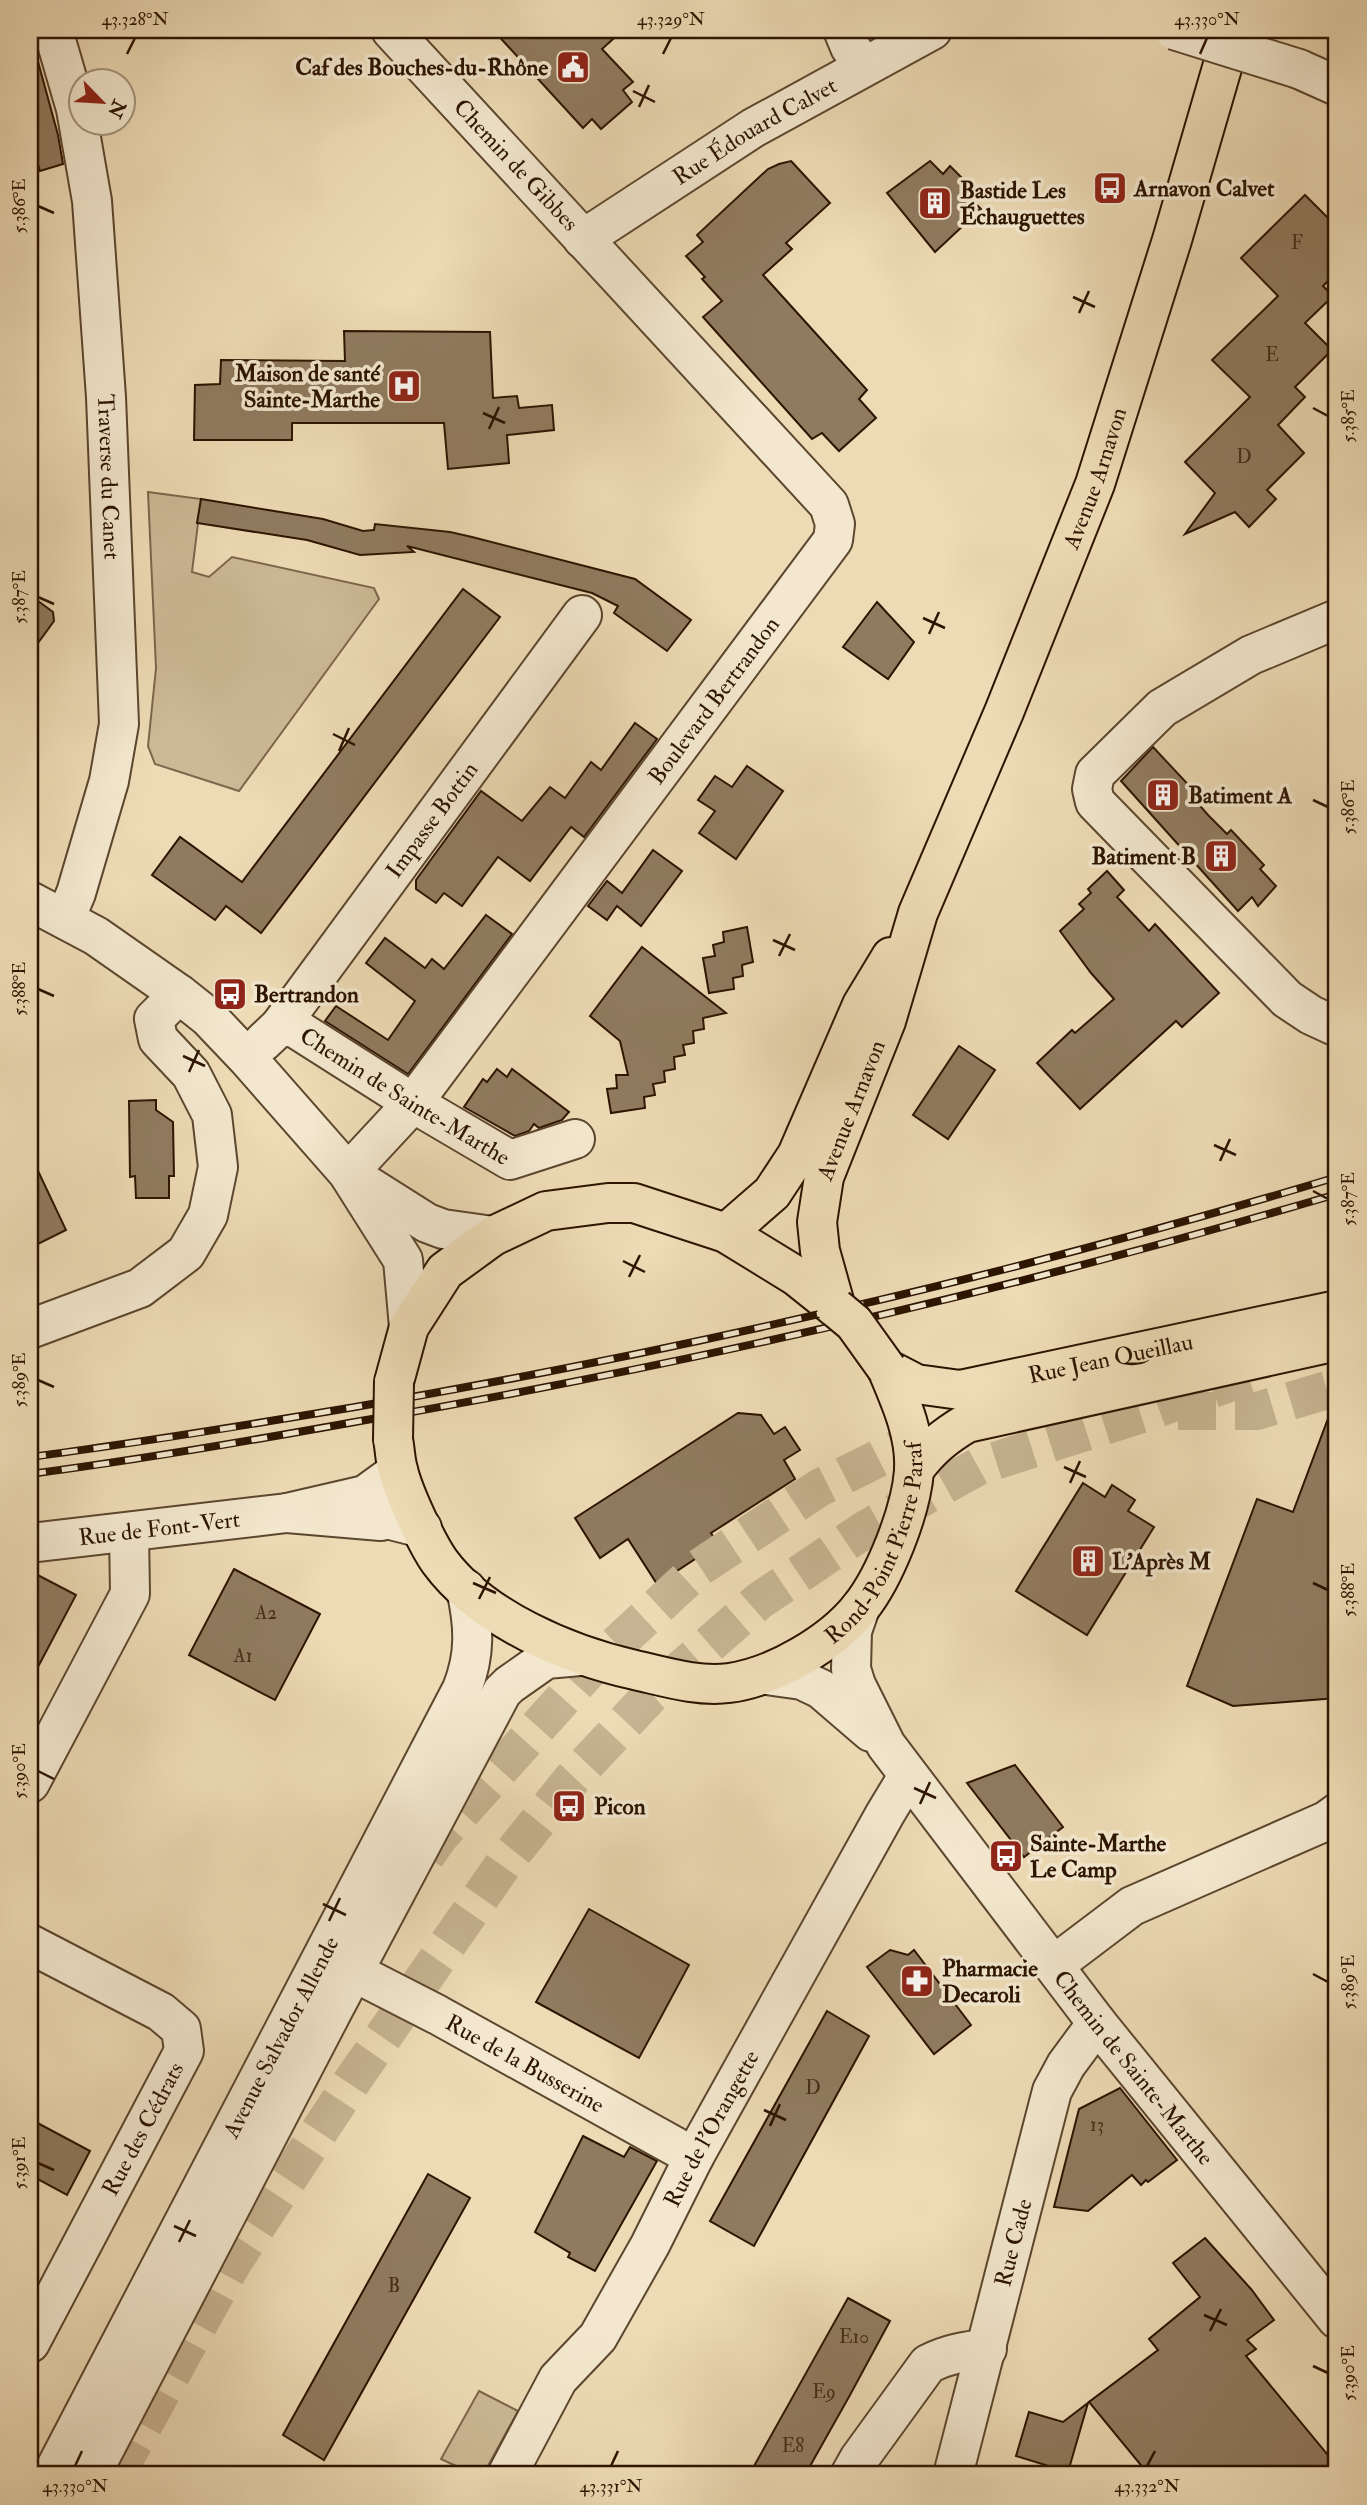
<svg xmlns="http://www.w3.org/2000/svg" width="1367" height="2505" font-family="'IM FELL Double Pica',serif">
	<rect width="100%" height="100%" fill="#eddbb5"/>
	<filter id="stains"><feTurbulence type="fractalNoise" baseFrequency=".00286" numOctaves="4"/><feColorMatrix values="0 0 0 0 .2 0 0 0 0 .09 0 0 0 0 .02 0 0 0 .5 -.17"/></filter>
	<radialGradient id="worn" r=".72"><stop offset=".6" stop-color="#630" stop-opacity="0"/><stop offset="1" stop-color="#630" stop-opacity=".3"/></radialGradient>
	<!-- green -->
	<g fill="#ccb996" stroke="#7c664c" stroke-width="2">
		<polygon points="148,492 201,499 192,572 209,577 232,557 374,588 379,599 239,791 155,764 148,746 156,668"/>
		<polygon points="479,2391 518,2411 483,2475 475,2475 441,2459"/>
	</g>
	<!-- building -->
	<g fill="#907b5f" stroke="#2c1401" stroke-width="2">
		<polygon points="493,30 623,30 602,49 633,82 623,90 632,102 601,129 592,119 583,128"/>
		<polygon points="37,58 58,135 63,164 40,171 36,158 30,159 30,59"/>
		<polygon points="791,161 830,203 786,243 792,249 763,275 867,390 859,399 876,418 839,451 822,433 812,439 703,317 722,301 702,279 705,277 686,256 703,242 697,235 768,169 779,164"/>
		<polygon points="930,161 943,174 950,166 975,191 969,197 981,209 935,252 887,193"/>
		<polygon points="1305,195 1337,227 1337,272 1323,286 1333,296 1305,323 1332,350 1295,387 1305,397 1278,425 1304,453 1267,490 1276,499 1249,527 1235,512 1185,534 1215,493 1185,462 1250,397 1212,360 1278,296 1241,258"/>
		<polygon points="344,331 490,332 493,398 517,396 519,408 552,405 554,430 507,435 509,463 448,469 444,423 292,423 292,440 194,440 195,385 220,384 221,360 345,361"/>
		<polygon points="201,499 323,519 363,531 374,530 375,524 450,532 472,537 635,579 691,620 667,651 614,613 618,606 592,593 407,546 414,552 360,555 307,540 197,523"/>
		<polygon points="463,589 500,617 261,933 226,906 215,920 152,875 180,837 242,882"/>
		<polygon points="30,595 53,612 54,621 30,654"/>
		<polygon points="877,602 914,642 888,679 843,647"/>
		<polygon points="635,723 657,739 584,837 571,827 530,881 498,857 462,906 444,893 436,903 416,889 416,880 481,791 522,821 550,787 565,798 591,762 601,770"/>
		<polygon points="1153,747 1196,793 1192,797 1209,816 1227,834 1231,830 1264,865 1260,869 1276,886 1258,906 1252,897 1238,911 1121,781"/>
		<polygon points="747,766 783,791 736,859 699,833 715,811 698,800 715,776 732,787"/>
		<polygon points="653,850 682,871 641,926 617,906 607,920 588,906 607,881 622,893"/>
		<polygon points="1107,871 1124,890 1117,897 1149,931 1155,924 1219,993 1182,1027 1176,1021 1080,1109 1037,1063 1072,1030 1075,1033 1114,999 1091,973 1060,931 1084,909 1079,904 1091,893 1088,889"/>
		<polygon points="486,915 512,934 408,1074 325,1021 336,1006 388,1040 415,1001 366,963 385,938 425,968 432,959 444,969"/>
		<polygon points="747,927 753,962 742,965 743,976 733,978 734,989 709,993 703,958 715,956 713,945 724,942 723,932"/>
		<polygon points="642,947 726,1013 703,1018 704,1029 693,1031 694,1043 683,1045 685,1055 674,1057 675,1069 664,1071 665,1082 653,1084 655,1095 644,1097 645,1108 611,1113 607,1089 617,1088 616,1075 628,1075 620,1041 590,1016"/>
		<polygon points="959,1046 995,1070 948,1139 913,1115"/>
		<polygon points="497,1069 507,1077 512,1069 569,1112 562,1120 539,1128 534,1124 529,1131 515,1136 464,1107 483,1079 487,1082"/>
		<polygon points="156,1100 156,1110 173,1122 174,1176 169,1176 169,1198 136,1198 135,1176 130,1177 129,1101"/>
		<polygon points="30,1154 66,1230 30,1248"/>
		<polygon points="1335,1400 1337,1401 1337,1698 1233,1706 1187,1686 1257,1499 1293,1512"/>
		<polygon points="738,1413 761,1415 774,1434 785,1427 800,1450 784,1460 795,1479 711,1533 718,1544 657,1584 628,1539 600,1558 575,1518"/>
		<polygon points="1083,1483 1105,1497 1112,1485 1135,1500 1128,1511 1154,1527 1087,1635 1016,1591"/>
		<polygon points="234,1569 320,1614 275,1700 189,1655"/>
		<polygon points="30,1571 76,1595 30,1682"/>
		<polygon points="1015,1765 1063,1827 1024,1857 967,1783"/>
		<polygon points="589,1909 689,1965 639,2058 536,2002"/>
		<polygon points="890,1950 908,1955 914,1950 971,2025 934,2054 867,1967"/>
		<polygon points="827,2011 869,2036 754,2246 710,2221"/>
		<polygon points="1120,2088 1177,2160 1148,2182 1146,2180 1141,2185 1132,2175 1088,2211 1054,2207 1079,2109"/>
		<polygon points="30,2119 90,2151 67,2195 30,2175"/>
		<polygon points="583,2136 624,2157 630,2147 657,2161 595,2271 568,2257 570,2253 535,2232"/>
		<polygon points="428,2174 470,2198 324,2460 283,2435"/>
		<polygon points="1205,2238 1251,2289 1274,2320 1247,2340 1256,2349 1246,2356 1337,2466 1337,2475 1149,2475 1089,2402 1158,2350 1149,2339 1200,2297 1173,2263"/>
		<polygon points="848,2298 890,2321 850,2395 805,2475 749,2475"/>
		<polygon points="1088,2403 1068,2472 1016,2456 1029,2412 1063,2422"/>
	</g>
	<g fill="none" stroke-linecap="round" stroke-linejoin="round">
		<!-- highway-tunnel -->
		<g stroke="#c6b391" stroke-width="38" stroke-dasharray="38 19" stroke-linecap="butt">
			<polyline points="1178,1411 1257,1411 1337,1387"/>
			<polyline points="426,1856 439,1837 589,1670 700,1567 819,1488 921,1437 942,1429"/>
			<polyline points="116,2475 232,2264 355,2077 503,1865 572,1779 649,1697 759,1601 866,1529 979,1466 1148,1412 1266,1370"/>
		</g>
		<!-- minor casing -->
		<g stroke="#5c462e" stroke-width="42">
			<g id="minor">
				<path id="s1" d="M53,30L76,109L92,201L106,397L119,724L109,781L76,893L65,919"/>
				<polyline points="843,30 850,47 864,66"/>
				<polyline points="1299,69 1337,86"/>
				<path id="s2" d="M583,239L753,128L932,30"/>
				<polyline points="1337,619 1251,655 1162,708 1095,774 1092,789 1095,802 1287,999 1311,1015 1337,1027"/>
				<polyline points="30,901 96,936 179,994 208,1017 247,1058 348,1173 403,1260 409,1327"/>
				<path id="s3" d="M280,1026L582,615"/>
				<path id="s4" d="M263,1042L280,1026L295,1028L413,1103L510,1160L575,1139"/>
				<path id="s5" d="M348,1173L413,1103L833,540L835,524L829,505L391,30"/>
				<polyline points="359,1180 427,1223 443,1229 493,1236"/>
				<polyline points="30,1329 140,1288 186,1253 208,1215 218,1167 212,1115 191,1074 158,1039 154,1019 179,994"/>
				<polyline points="398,1471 365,1495 287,1513 381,1521 387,1519 422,1528"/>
				<path id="s6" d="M30,1543L287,1513"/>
				<path id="s7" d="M860,1608L852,1631L851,1669L856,1685L886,1745L1097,2023L1337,2319"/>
				<polyline points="766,1675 802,1680 821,1689 871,1732"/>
				<polyline points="30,1783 130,1594 129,1532"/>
				<polyline points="30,1944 161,2012 181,2029 184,2051 30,2343"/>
				<polyline points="1054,1965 1132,1906 1326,1821 1337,1813"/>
				<path id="s8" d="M354,1972L438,2015L694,2157"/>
				<path id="s9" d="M52,2475L462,1689C476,1654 474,1625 466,1589"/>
				<polyline points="91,2475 332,2012 502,1692 509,1685 546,1659 580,1656"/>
				<path id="s10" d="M507,2475L558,2379L598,2337L650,2245L694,2157L885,1814L908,1776"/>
				<path d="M850,2475L859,2459L928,2364C948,2354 965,2351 987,2349"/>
				<path id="s11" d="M953,2475L1052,2091L1066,2065L1097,2023"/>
			</g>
		</g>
		<!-- major casing -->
		<g stroke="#2c1401" stroke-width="42">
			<g id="major">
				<polyline points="726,1233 772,1193 797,1155 862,1005 891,957"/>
				<path id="s12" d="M836,1308L820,1251L817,1222L824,1177L886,1021L918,913L1004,712L1095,484L1172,240L1233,30"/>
				<path id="s13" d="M887,1369L916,1384L960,1390L1337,1310"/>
				<polyline points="394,1382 409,1327 445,1271 493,1236 546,1211 608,1203 634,1203 726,1233 796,1276 836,1308"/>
				<path id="s14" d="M393,1439C395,1449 395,1460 398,1470C403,1492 427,1544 440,1562C482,1619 568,1655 635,1670C666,1677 698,1687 729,1683C774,1677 832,1643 860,1608C885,1577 911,1511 914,1471C916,1435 901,1402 887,1369"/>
				<path d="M914,1470C929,1449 945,1436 967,1423L1337,1341"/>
			</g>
		</g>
		<!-- minor -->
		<use href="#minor" stroke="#f3e8cf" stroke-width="38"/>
		<!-- major -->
		<use href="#major" stroke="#eddbb5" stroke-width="38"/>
		<!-- rail casing -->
		<g stroke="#2c1401" stroke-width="8">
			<g id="rail">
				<path d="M30,1457C139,1443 247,1425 355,1407C687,1350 1015,1274 1337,1177"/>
				<path d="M30,1474C137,1460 243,1442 349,1423C683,1366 1012,1290 1337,1194"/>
			</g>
		</g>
		<!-- rail -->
		<use href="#rail" stroke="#f3e8cf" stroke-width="5" stroke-dasharray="16" stroke-linecap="butt"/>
		<!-- minor-bridge casing -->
		<g stroke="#5c462e" stroke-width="42" stroke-linecap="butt">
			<polyline id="minor-bridge" points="1174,30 1299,69"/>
		</g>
		<!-- major-bridge casing -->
		<g stroke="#2c1401" stroke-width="42" stroke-linecap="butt">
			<g id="major-bridge">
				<polyline points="836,1308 854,1323 887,1369"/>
				<polyline points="393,1439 394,1382"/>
			</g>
		</g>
		<!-- minor-bridge -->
		<use href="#minor-bridge" stroke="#f3e8cf" stroke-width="38"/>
		<!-- major-bridge -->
		<use href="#major-bridge" stroke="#eddbb5" stroke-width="38"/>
	</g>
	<!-- ticks -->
	<path fill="none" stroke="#2c1401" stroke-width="2.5" d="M127,54L135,38M663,54L671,38M1200,54L1207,38M633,91L655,102M639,107L649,85M38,206L54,213M1073,297L1095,307M1079,313L1089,291M1313,408L1328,416M483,413L505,423M489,429L499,407M38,597L54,604M923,618L945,628M929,634L939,612M333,734L355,745M339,751L349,728M1313,800L1328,807M773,940L795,950M779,956L790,934M38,989L54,996M183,1056L205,1066M189,1072L199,1050M1214,1145L1236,1155M1220,1161L1230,1139M1313,1191L1328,1199M623,1261L645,1272M629,1277L640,1255M38,1380L54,1387M1064,1467L1086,1477M1070,1483L1080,1461M473,1583L496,1593M1313,1583L1328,1590M479,1599L490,1577M38,1771L54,1779M914,1788L936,1798M920,1804L930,1782M323,1904L346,1915M329,1921L340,1898M1313,1974L1328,1982M764,2110L786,2120M770,2126L780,2104M38,2163L54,2170M174,2226L196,2236M179,2242L190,2220M1204,2315L1227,2325M1210,2331L1221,2309M1313,2366L1328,2373M75,2466L82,2451M611,2466L618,2451M1147,2466L1155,2451"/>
	<!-- icons -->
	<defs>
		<g id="civic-square" transform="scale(1.75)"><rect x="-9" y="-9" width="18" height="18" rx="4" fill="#8f2418" stroke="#f3e8cf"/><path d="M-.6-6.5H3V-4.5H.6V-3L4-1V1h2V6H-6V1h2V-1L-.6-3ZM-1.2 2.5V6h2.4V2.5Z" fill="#fff"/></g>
		<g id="bus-square" transform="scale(1.75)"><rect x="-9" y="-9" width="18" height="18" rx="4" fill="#8f2418" stroke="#f3e8cf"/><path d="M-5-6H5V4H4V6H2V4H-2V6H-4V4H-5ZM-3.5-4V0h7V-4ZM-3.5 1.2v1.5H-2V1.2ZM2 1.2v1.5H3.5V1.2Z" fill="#fff"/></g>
		<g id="building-square" transform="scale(1.75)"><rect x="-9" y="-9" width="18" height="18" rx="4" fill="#8f2418" stroke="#f3e8cf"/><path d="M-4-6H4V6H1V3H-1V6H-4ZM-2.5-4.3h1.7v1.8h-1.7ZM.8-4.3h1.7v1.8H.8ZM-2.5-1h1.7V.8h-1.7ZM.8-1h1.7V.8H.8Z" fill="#fff"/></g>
		<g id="hospital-square" transform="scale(1.75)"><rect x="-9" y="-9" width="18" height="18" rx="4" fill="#8f2418" stroke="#f3e8cf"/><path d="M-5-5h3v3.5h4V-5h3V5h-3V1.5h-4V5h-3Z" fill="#fff"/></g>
		<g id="pharmacy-square" transform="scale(1.75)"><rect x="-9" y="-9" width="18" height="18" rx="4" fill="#8f2418" stroke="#f3e8cf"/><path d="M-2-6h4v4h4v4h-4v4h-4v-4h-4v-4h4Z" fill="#fff"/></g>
	</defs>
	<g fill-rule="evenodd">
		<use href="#civic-square" x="573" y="67"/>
		<use href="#bus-square" x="1110" y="188"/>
		<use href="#building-square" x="935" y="203"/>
		<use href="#hospital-square" x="404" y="386"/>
		<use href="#building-square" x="1163" y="795"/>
		<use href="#building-square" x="1221" y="856"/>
		<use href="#bus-square" x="230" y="994"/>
		<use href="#building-square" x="1088" y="1561"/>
		<use href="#bus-square" x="569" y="1806"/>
		<use href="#bus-square" x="1006" y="1856"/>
		<use href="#pharmacy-square" x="917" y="1981"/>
	</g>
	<g text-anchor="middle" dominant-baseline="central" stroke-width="7" stroke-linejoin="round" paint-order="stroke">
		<!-- number labels -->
		<g font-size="19" fill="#452e18">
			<text x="1297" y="243">F</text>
			<text x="1272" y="355">E</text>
			<text x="1244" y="457">D</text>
			<text x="266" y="1613">A2</text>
			<text x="243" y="1656">A1</text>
			<text x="813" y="2088">D</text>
			<text x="1097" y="2125">13</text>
			<text x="394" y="2286">B</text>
			<text x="854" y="2337">E10</text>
			<text x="824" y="2392">E9</text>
			<text x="793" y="2446">E8</text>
		</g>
		<!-- poi labels -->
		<g font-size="23" font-weight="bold" fill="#2c1401" stroke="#f3e8cf" text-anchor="start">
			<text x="548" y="67" text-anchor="end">Caf des Bouches-du-Rhône</text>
			<text x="1134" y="188">Arnavon Calvet</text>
			<text x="960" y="190">Bastide Les<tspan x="960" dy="26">Échauguettes</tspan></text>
			<text x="380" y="373" text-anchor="end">Maison de santé<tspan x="380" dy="26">Sainte-Marthe</tspan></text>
			<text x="1188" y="795">Batiment A</text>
			<text x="1196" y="856" text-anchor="end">Batiment B</text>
			<text x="254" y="994">Bertrandon</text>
			<text x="1112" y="1561">L'Après M</text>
			<text x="594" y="1806">Picon</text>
			<text x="1030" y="1843">Sainte-Marthe<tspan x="1030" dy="26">Le Camp</tspan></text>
			<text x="942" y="1968">Pharmacie<tspan x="942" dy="26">Decaroli</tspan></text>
		</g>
		<!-- street labels -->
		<g font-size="23" fill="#2c1401" stroke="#f3e8cf">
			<text stroke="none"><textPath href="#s2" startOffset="203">Rue Édouard Calvet</textPath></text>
			<text transform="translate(516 165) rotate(47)">Chemin de Gibbes</text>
			<text stroke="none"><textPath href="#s1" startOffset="452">Traverse du Canet</textPath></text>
			<text stroke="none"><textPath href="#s12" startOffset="884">Avenue Arnavon</textPath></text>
			<text stroke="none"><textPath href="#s5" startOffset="598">Boulevard Bertrandon</textPath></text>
			<text stroke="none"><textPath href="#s3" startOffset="256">Impasse Bottin</textPath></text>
			<text stroke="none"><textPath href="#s4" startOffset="168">Chemin de Sainte-Marthe</textPath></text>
			<text stroke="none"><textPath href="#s12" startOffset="206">Avenue Arnavon</textPath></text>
			<text stroke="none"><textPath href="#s13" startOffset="231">Rue Jean Queillau</textPath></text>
			<text stroke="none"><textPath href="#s6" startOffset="130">Rue de Font-Vert</textPath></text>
			<text stroke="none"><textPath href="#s14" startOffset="676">Rond-Point Pierre Paraf</textPath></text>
			<text stroke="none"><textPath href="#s9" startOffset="494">Avenue Salvador Allende</textPath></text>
			<text stroke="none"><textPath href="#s8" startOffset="194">Rue de la Busserine</textPath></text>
			<text stroke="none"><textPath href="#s7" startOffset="553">Chemin de Sainte-Marthe</textPath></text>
			<text transform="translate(143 2129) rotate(-62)">Rue des Cédrats</text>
			<text stroke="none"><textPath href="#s10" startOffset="404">Rue de l'Orangette</textPath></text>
			<text stroke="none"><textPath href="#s11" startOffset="240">Rue Cade</textPath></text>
		</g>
	</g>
	<!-- margin -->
	<rect width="1367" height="2505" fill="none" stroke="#eddbb5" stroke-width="77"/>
	<!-- north arrow -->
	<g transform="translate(102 102) rotate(115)"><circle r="33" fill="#f3e8cf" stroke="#a3937d" stroke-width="2"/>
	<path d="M0-5L12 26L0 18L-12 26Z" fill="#8f2418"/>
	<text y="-10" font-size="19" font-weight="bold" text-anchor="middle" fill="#2c1401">N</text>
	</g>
	<rect x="38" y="38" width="1290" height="2428" fill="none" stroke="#2c1401" stroke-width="2.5"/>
	<g font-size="18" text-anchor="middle" fill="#2c1401">
		<text x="135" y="25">43.328°N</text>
		<text x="671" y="25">43.329°N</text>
		<text x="1207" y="25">43.330°N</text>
		<text transform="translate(19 206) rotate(-90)" y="6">5.386°E</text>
		<text transform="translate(1348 416) rotate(-90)" y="6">5.385°E</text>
		<text transform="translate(19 597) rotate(-90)" y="6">5.387°E</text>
		<text transform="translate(1348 807) rotate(-90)" y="6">5.386°E</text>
		<text transform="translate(19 989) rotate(-90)" y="6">5.388°E</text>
		<text transform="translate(1348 1199) rotate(-90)" y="6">5.387°E</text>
		<text transform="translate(19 1380) rotate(-90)" y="6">5.389°E</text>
		<text transform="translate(1348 1590) rotate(-90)" y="6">5.388°E</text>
		<text transform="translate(19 1771) rotate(-90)" y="6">5.390°E</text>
		<text transform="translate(1348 1982) rotate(-90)" y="6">5.389°E</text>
		<text transform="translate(19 2163) rotate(-90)" y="6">5.391°E</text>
		<text transform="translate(1348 2373) rotate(-90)" y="6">5.390°E</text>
		<text x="75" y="2492">43.330°N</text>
		<text x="611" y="2492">43.331°N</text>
		<text x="1147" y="2492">43.332°N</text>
	</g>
	<rect width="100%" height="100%" filter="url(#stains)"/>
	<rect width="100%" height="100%" fill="url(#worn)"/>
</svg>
